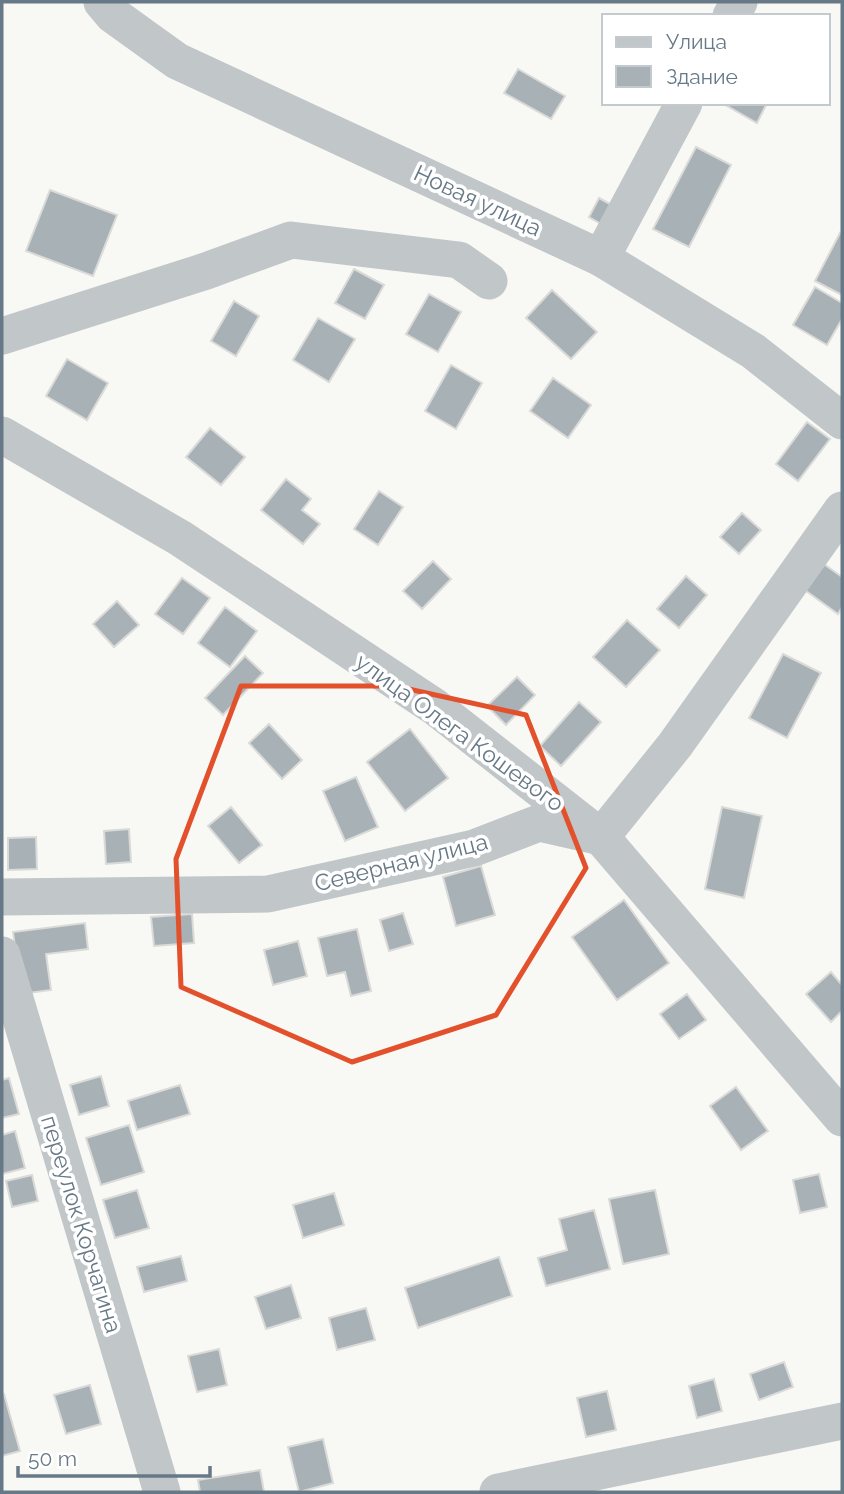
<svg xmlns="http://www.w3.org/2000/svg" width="844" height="1494" font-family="Raleway,sans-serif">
	<rect width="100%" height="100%" fill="#f8f8f5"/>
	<!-- building -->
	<g fill="#a8b1b6" stroke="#dadad8" stroke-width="2">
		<polygon points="518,69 565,96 551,119 504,93"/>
		<polygon points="722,103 767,103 757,123"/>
		<polygon points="696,147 731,165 689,247 653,229"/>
		<polygon points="50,190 117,215 93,276 26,251"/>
		<polygon points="599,198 619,209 608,228 589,217"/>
		<polygon points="840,233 842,235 842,295 815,281"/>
		<polygon points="354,269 384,285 365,319 335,303"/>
		<polygon points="815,287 842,303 842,319 827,345 793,325"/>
		<polygon points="552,290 597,332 571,359 526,318"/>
		<polygon points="429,294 461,312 438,352 406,334"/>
		<polygon points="234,301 259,316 236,356 211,341"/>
		<polygon points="318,318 355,339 329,382 293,360"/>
		<polygon points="67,359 108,383 87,420 46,396"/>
		<polygon points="451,365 482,383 456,429 425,411"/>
		<polygon points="553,378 591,405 568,438 530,411"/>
		<polygon points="807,422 830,439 798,481 776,464"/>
		<polygon points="210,428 245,457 221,485 186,457"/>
		<polygon points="286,479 311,499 302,510 320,524 303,544 261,510"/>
		<polygon points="379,491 403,507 378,545 354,529"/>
		<polygon points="742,513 761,530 739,554 720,537"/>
		<polygon points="433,561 451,579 422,609 403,591"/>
		<polygon points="821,562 842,577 842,607 838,614 802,588"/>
		<polygon points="686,576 707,595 679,628 657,609"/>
		<polygon points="182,578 210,598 183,634 155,614"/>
		<polygon points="117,601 139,625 114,647 93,624"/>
		<polygon points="225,607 257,631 230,667 198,643"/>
		<polygon points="627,620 660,650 626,687 593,657"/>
		<polygon points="783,654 821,673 787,738 749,718"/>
		<polygon points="245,656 263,673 223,715 205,698"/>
		<polygon points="517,677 535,695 506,725 487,706"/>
		<polygon points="579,702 601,722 561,766 540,746"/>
		<polygon points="269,724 302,760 282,779 249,743"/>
		<polygon points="410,729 448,778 405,811 367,762"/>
		<polygon points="356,777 378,827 345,841 323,791"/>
		<polygon points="231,807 262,845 239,863 208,826"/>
		<polygon points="722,807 762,816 744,898 705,889"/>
		<polygon points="129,829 131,862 106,864 104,831"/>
		<polygon points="36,837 37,869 8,870 8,838"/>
		<polygon points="481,866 495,915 456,926 443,877"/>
		<polygon points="624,900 669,963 617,1000 572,937"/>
		<polygon points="403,913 413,944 389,951 380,920"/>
		<polygon points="192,914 194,943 154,946 151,917"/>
		<polygon points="85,923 88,949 46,954 51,990 21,994 13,932"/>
		<polygon points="357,929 371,991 351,996 345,972 327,976 318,938"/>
		<polygon points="298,941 307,976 273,985 264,950"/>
		<polygon points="831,972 842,985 842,1011 831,1022 806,994"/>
		<polygon points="687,994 706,1020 679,1039 660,1014"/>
		<polygon points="101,1076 109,1106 79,1115 70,1085"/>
		<polygon points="9,1078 19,1114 2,1118 2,1080"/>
		<polygon points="180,1085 190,1114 137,1130 128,1101"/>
		<polygon points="736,1087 768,1131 741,1150 710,1106"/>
		<polygon points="129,1125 144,1172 101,1185 86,1138"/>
		<polygon points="15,1131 25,1168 2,1174 2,1135"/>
		<polygon points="819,1174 827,1207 800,1213 793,1180"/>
		<polygon points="32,1175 38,1201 12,1207 6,1181"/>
		<polygon points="137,1190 149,1228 115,1238 103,1200"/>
		<polygon points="655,1190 669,1254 623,1264 609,1199"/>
		<polygon points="334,1193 344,1225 303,1238 293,1205"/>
		<polygon points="594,1210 610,1269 546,1286 538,1258 567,1250 559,1219"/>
		<polygon points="181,1256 187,1281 144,1292 137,1267"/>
		<polygon points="499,1257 512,1296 418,1328 405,1288"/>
		<polygon points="291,1285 301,1318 266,1329 255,1297"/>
		<polygon points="366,1308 375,1340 337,1350 329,1318"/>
		<polygon points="219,1349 227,1385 197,1392 188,1356"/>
		<polygon points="784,1362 793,1387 759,1400 750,1374"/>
		<polygon points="714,1379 722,1411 697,1418 689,1386"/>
		<polygon points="90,1385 101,1424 66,1434 54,1395"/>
		<polygon points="607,1391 616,1430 586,1437 577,1398"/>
		<polygon points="4,1394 20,1451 2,1456 2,1395"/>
		<polygon points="323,1439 333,1483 299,1492 288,1447"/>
		<polygon points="260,1470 264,1492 200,1492 198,1480"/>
	</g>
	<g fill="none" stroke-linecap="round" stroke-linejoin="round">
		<!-- minor -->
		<g stroke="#c1c6c9" stroke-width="37">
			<polyline points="102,2 113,15 177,61 601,258 753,351 842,421"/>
			<polyline points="731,16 739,2"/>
			<polyline points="601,258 684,103"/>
			<polyline points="2,336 206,271 291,240 459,260 489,281"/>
			<polyline points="2,435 180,538 435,707 601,837 842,1118"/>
			<polyline points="2,897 268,894 474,848 539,823 601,837 675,745 842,510"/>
			<polyline points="2,955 162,1492"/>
			<polyline points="498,1492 842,1421"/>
		</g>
	</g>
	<!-- marked area -->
	<path fill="none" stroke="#e2512b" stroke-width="5" stroke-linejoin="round" d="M241,686H395L526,715L586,868L496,1015L352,1062L181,987L176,859Z"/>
	<g text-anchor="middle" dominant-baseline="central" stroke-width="7" stroke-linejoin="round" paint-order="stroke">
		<!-- street labels -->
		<g font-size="23" fill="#677986" stroke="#fff">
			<text transform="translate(478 200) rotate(25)">Новая улица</text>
			<text transform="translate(460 732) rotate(36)">улица Олега Кошевого</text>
			<text transform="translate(401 862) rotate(-14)">Северная улица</text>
			<text transform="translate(82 1224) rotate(73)">переулок Корчагина</text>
		</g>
	</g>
	<!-- border -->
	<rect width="844" height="1494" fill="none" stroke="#677986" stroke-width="7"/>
	<!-- legend -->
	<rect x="602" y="14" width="228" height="91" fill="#ffffff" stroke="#c2c9cf" stroke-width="2"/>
	<rect x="616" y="37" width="35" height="10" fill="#c1c6c9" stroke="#c2c9cf" stroke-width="2"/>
	<text x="666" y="49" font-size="21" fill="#677986">Улица</text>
	<rect x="616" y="66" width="35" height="21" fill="#a8b1b6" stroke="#c2c9cf" stroke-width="2"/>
	<text x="666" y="84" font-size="21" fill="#677986">Здание</text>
	<!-- scale -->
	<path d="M18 1466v10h192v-10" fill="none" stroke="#677986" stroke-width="3.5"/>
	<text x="28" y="1466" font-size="21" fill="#677986" stroke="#ffffff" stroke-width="5" paint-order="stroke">50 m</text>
</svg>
